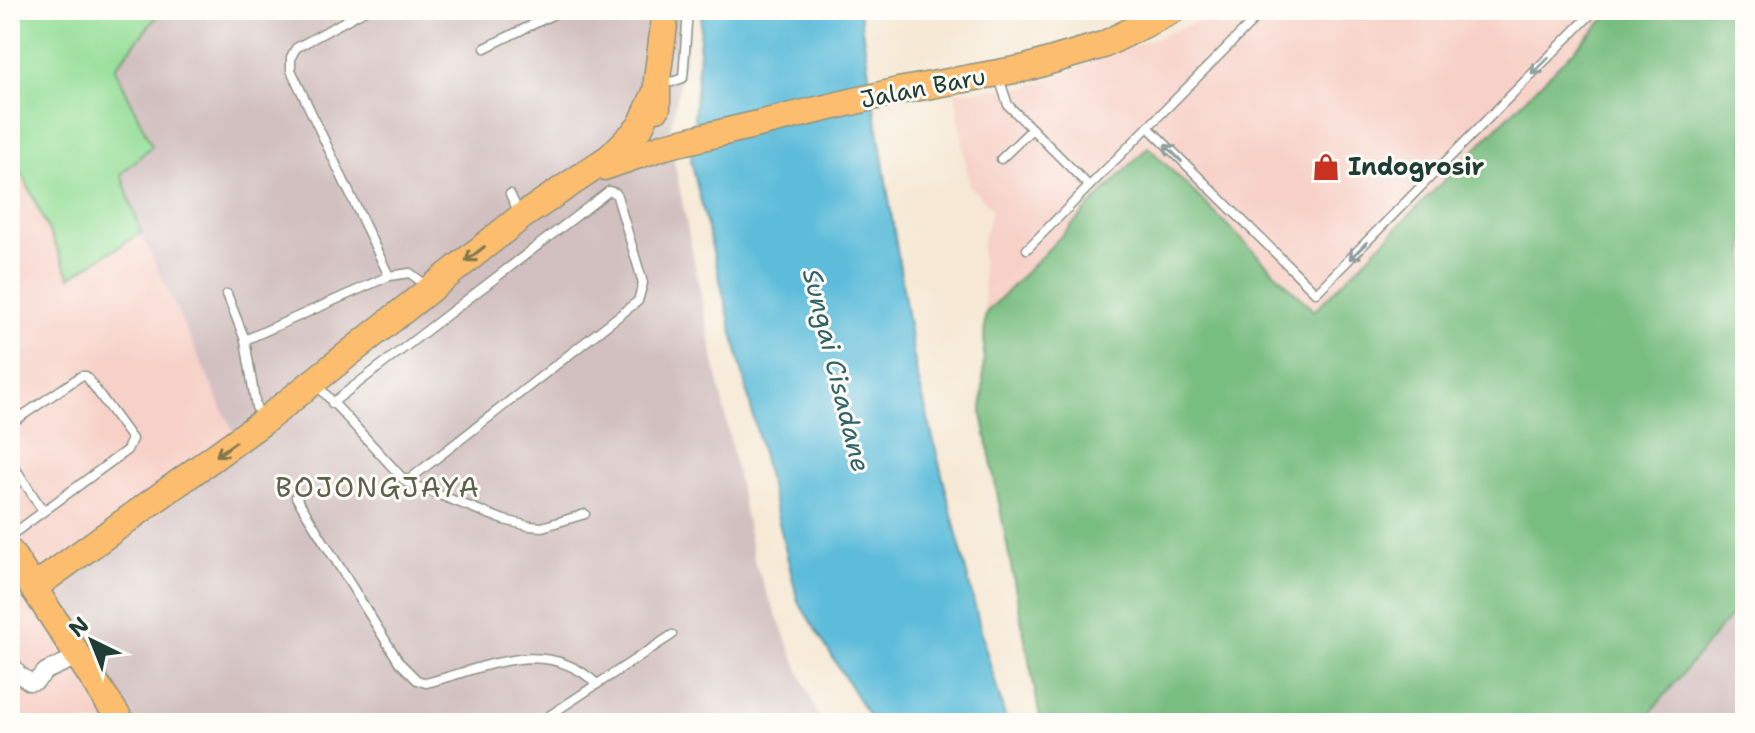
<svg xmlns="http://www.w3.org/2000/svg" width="1755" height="733" font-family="'Shantell Sans',sans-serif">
	<rect width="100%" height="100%" fill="#fdfcf7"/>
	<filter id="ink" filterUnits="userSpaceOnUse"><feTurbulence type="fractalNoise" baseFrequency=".0125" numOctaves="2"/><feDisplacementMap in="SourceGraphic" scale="16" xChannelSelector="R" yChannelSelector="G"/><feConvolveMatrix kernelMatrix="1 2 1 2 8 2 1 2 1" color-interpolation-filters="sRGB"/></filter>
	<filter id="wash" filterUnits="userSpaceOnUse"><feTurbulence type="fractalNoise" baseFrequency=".006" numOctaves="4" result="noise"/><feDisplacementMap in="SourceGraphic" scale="32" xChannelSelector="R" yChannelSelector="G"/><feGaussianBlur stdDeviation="1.8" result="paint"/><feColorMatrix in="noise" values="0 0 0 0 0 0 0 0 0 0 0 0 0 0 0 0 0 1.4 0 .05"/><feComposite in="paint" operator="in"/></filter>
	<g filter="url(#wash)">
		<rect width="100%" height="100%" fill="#f6e8d4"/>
		<!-- built -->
		<g fill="#f7d1c8">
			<polygon points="1213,10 1614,10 1314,311 1148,147 985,314 981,246 992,209 969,185 955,92 1027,87 1199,21"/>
			<polygon points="10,147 70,277 141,233 242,451 134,715 126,723 10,723"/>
		</g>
		<!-- industrial -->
		<g fill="#d2bfc0">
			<polygon points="163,10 694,10 669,136 755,564 821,723 126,723 134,715 53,593 242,451 141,233 120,174 152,146 115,68"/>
			<polygon points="1745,598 1745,723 1642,723 1688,670"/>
		</g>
		<!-- green -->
		<polygon fill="#97df99" stroke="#5b8e66" stroke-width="2" points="10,10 162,10 115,68 152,146 121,174 141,233 70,277 10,147"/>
		<!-- forest -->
		<polygon fill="#79be81" stroke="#4c7e5a" stroke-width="2" points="1614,10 1745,10 1745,598 1642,723 1041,723 982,414 985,314 1148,147 1314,311"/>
		<!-- water -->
		<polygon fill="#5bbcda" stroke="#3d7c87" stroke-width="2" points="702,10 859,10 916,370 985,647 1007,723 873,723 798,601 691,161"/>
	</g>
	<g filter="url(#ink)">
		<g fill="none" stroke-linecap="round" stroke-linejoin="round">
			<!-- lane casing -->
			<g stroke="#8a9284" stroke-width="11">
				<g id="lane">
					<polyline points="365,10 296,48 291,57 291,70 389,276 410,273 427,286"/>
					<polyline points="485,48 562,10"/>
					<polyline points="999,78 1008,105 1089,186"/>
					<polyline points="662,80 672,82 683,78 688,10"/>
					<polyline points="1148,127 1316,293 1595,10"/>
					<polyline points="1001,159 1032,129"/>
					<polyline points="510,194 519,213"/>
					<polyline points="1027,249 1264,10"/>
					<polyline points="227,294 245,340"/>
					<polyline points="318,386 406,482 504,520 529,526 542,527 585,514"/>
					<polyline points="332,403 609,191 616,193 643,283 638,301 406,482"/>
					<polyline points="262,417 256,407 245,340 389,276"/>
					<polyline points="10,424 81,376 86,376 132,439 127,450 10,536"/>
					<polyline points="10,460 43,511"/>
					<path d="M296,497L399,662L417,680L426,683C486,668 545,635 597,684"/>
					<polyline points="538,723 672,635"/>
				</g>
			</g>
			<!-- street casing -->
			<g stroke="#8a9284" stroke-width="19">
				<polyline id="street" points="10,661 18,674 30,682 36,681 46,671 77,657"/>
			</g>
			<!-- primary casing -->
			<g stroke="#8a9284" stroke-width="29">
				<g id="primary">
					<polyline points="657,108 657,79 666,10"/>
					<polyline points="604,167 665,146 898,91 1026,68 1103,45 1173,10"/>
					<polyline points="10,552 122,723"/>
					<polyline points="33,588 264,421 521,217 610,157 640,127 656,92"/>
				</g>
			</g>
			<!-- lane -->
			<use href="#lane" stroke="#fff" stroke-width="8"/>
			<!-- street -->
			<use href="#street" stroke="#fff" stroke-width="16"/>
			<!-- primary -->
			<use href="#primary" stroke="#fcbd6e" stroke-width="26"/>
		</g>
		<!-- one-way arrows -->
		<defs><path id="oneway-shaft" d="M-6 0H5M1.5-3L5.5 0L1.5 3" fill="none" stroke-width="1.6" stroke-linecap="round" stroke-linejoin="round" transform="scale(2)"/></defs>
		<g stroke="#8f9e9a">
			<use href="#oneway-shaft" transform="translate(1540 66) rotate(135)"/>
			<use href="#oneway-shaft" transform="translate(1173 153) rotate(-135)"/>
			<use href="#oneway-shaft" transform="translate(1358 251) rotate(135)"/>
		</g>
		<g stroke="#82774e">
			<use href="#oneway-shaft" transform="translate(475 254) rotate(142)"/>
			<use href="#oneway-shaft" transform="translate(226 449) rotate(144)"/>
		</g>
	</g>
	<!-- icons -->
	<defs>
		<g id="shop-bare" transform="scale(2.16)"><path d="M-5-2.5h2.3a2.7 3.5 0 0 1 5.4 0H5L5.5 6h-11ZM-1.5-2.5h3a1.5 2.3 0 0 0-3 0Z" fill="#c8321e" stroke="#fdfcf7" stroke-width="2.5" paint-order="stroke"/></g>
	</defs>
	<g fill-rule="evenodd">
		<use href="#shop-bare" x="1326" y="167"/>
	</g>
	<g text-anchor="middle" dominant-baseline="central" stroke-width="6" stroke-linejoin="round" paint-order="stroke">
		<!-- street labels -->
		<g font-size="24" fill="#1f3d34" stroke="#fdfcf7">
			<text transform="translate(923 88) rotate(-11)">Jalan Baru</text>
		</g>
		<!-- poi labels -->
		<g font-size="24" font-weight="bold" fill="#1f3d34" stroke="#fdfcf7" text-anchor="start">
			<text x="1348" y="167">Indogrosir</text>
		</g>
		<!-- water labels -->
		<g font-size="26" font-style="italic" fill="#316366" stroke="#fdfcf7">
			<text transform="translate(837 370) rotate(76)">Sungai Cisadane</text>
		</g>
		<!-- quarter labels -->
		<g font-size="28" letter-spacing="2" fill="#5c614d" stroke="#fdfcf7">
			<text x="378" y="487">BOJONGJAYA</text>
		</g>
	</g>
	<!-- margin -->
	<rect width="1755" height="733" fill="none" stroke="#fdfcf7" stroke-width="40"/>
	<!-- north arrow -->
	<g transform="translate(92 641) rotate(317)" stroke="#fdfcf7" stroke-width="6" paint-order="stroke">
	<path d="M0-6L14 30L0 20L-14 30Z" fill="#1f3d34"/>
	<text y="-12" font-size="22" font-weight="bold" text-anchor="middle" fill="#1f3d34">N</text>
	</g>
</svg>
